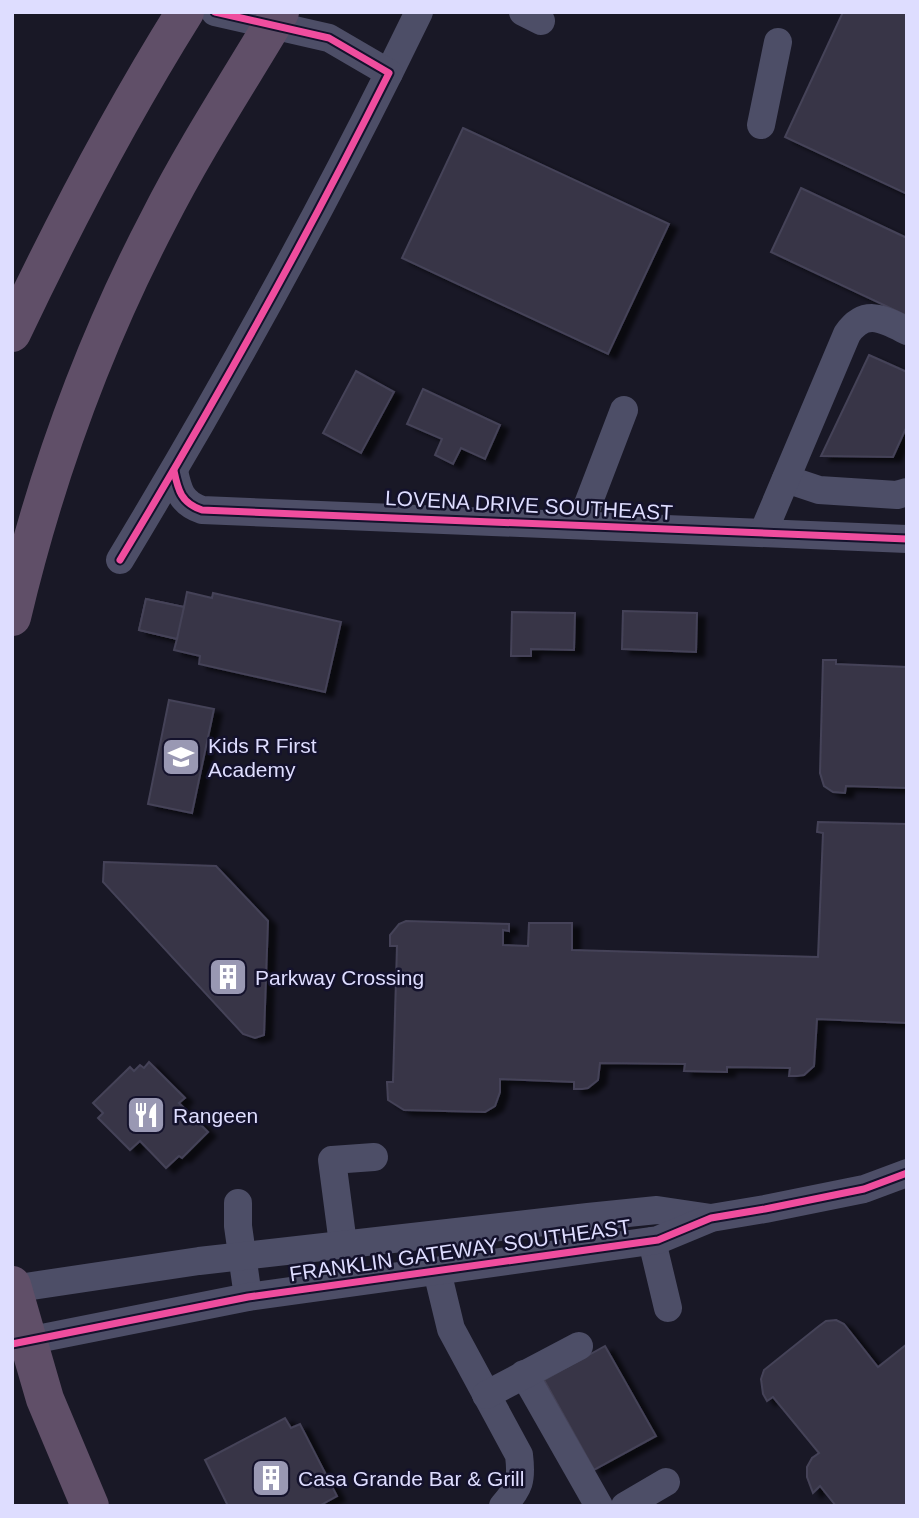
<svg xmlns="http://www.w3.org/2000/svg" width="919" height="1518" font-family="Arial,sans-serif">
	<defs>
		<filter id="shadow"><feDropShadow dx="8" dy="4.5" stdDeviation="2" flood-color="#0009"/></filter>
	</defs>
	<rect width="100%" height="100%" fill="#191826"/>
	<!-- building -->
	<g fill="#383647" stroke="#454358" stroke-width="2" filter="url(#shadow)">
		<polygon points="843,12 907,12 907,194 785,137"/>
		<polygon points="463,128 669,224 608,354 402,258"/>
		<polygon points="801,188 907,238 907,316 771,252"/>
		<polygon points="869,355 907,372 907,426 893,457 821,456"/>
		<polygon points="356,371 394,392 361,453 323,433"/>
		<polygon points="423,389 500,425 485,459 461,448 453,464 435,455 442,439 407,424"/>
		<polygon points="187,592 212,598 213,593 341,622 325,692 199,664 200,656 174,650 177,639 139,630 146,599 184,607"/>
		<polygon points="146,599 184,607 177,639 139,630"/>
		<polygon points="623,611 697,613 696,652 622,649"/>
		<polygon points="512,612 575,613 574,650 531,649 531,656 511,656"/>
		<polygon points="823,660 836,660 836,664 907,667 907,788 846,786 845,793 833,792 824,786 820,773"/>
		<polygon points="169,700 214,709 192,813 148,804"/>
		<polygon points="818,822 907,824 907,1023 817,1019 814,1066 804,1075 797,1076 789,1076 790,1068 727,1067 727,1072 684,1071 685,1064 600,1063 598,1080 588,1088 582,1089 574,1089 574,1082 500,1079 500,1092 495,1106 485,1112 404,1110 388,1100 387,1082 393,1082 397,946 390,946 390,935 399,924 406,921 509,924 509,931 503,930 503,945 528,946 529,923 572,923 572,950 818,957 823,833 817,832"/>
		<polygon points="104,862 216,866 268,921 264,1035 255,1038 243,1034 103,882"/>
		<polygon points="149,1062 185,1098 179,1103 208,1132 182,1158 179,1156 166,1168 140,1141 130,1150 98,1118 103,1113 93,1103 130,1067 134,1071 140,1065 144,1068"/>
		<polygon points="836,1320 844,1324 878,1367 907,1344 907,1506 836,1506 820,1486 813,1493 807,1477 807,1467 812,1458 819,1453 773,1397 767,1401 763,1394 761,1379 764,1370 819,1326 826,1321"/>
		<polygon points="605,1346 656,1436 594,1470 544,1380"/>
		<polygon points="285,1418 291,1428 300,1424 337,1496 319,1506 228,1506 205,1460"/>
	</g>
	<g fill="none" stroke-linecap="round" stroke-linejoin="round">
		<!-- minor -->
		<g stroke="#4d4e67" stroke-width="28">
			<polyline points="523,12 541,21"/>
			<polyline points="389,73 419,12"/>
			<polyline points="761,125 778,42"/>
			<path d="M174,471C178,490 181,503 202,510L907,539"/>
			<polyline points="786,479 819,490 897,495 907,492"/>
			<polyline points="580,525 624,410"/>
			<path d="M763,533L847,334C865,308 883,319 907,331"/>
			<path d="M120,560C216,401 306,239 389,73L329,38L215,12"/>
			<polyline points="238,1203 238,1226 248,1297"/>
			<polyline points="652,1241 668,1308"/>
			<polyline points="343,1244 332,1160 374,1157"/>
			<path d="M437,1271L451,1329L519,1455C522,1480 520,1487 503,1506"/>
			<polyline points="12,1289 199,1261 588,1217 657,1210 711,1218"/>
			<polyline points="12,1344 248,1297 658,1240 711,1218 765,1209 864,1189 907,1173"/>
			<polyline points="524,1374 599,1506"/>
			<polyline points="486,1395 579,1346"/>
			<polyline points="625,1506 666,1482"/>
		</g>
		<!-- highway -->
		<g stroke="#604f68" stroke-width="38">
			<path d="M12,333C64,223 120,116 185,12"/>
			<path d="M12,617C45,478 93,345 159,219C195,148 239,81 280,12"/>
			<polyline points="12,1285 45,1399 90,1506"/>
		</g>
		<!-- cycleway casing -->
		<g stroke="#14122c" stroke-width="11">
			<g id="cycleway">
				<path d="M174,471C178,490 181,503 202,510L907,539"/>
				<path d="M120,560C216,401 306,239 389,73L329,38L215,12"/>
				<polyline points="12,1344 248,1297 658,1240 711,1218 765,1209 864,1189 907,1173"/>
			</g>
		</g>
		<!-- cycleway -->
		<use href="#cycleway" stroke="#ef4d9e" stroke-width="7"/>
	</g>
	<!-- icons -->
	<defs>
		<g id="school-square" transform="scale(2.0125)"><rect x="-9" y="-9" width="18" height="18" rx="4" fill="#9998b3" stroke="#14122c"/><path d="M0-5L7-2L0 1L-7-2ZM-4 1L0 2.5L4 1V4Q0 6-4 4Z" fill="#fff"/></g>
		<g id="building-square" transform="scale(2.0125)"><rect x="-9" y="-9" width="18" height="18" rx="4" fill="#9998b3" stroke="#14122c"/><path d="M-4-6H4V6H1V3H-1V6H-4ZM-2.5-4.3h1.7v1.8h-1.7ZM.8-4.3h1.7v1.8H.8ZM-2.5-1h1.7V.8h-1.7ZM.8-1h1.7V.8H.8Z" fill="#fff"/></g>
		<g id="restaurant-square" transform="scale(2.0125)"><rect x="-9" y="-9" width="18" height="18" rx="4" fill="#9998b3" stroke="#14122c"/><path d="M-5-6h1v4h1v-4h1v4h1v-4h1v5L-1.5 .5V6h-2V.5L-5-1ZM5-6V6H3V1.5H1.5Q1.5-4 5-6Z" fill="#fff"/></g>
	</defs>
	<g fill-rule="evenodd">
		<use href="#school-square" x="181" y="757"/>
		<use href="#building-square" x="228" y="977"/>
		<use href="#restaurant-square" x="146" y="1115"/>
		<use href="#building-square" x="271" y="1478"/>
	</g>
	<g text-anchor="middle" dominant-baseline="central" stroke-width="5" stroke-linejoin="round" paint-order="stroke">
		<!-- street labels -->
		<g font-size="21" fill="#deddff" stroke="#14122c">
			<text transform="translate(529 505) rotate(3)">LOVENA DRIVE SOUTHEAST</text>
			<text transform="translate(460 1250) rotate(-8)">FRANKLIN GATEWAY SOUTHEAST</text>
		</g>
		<!-- poi labels -->
		<g font-size="21" fill="#deddff" stroke="#14122c" text-anchor="start">
			<text x="208" y="745">Kids R First<tspan x="208" dy="24">Academy</tspan></text>
			<text x="255" y="977">Parkway Crossing</text>
			<text x="173" y="1115">Rangeen</text>
			<text x="298" y="1478">Casa Grande Bar &amp; Grill</text>
		</g>
	</g>
	<!-- border -->
	<rect width="919" height="1518" fill="none" stroke="#deddff" stroke-width="28"/>
</svg>
